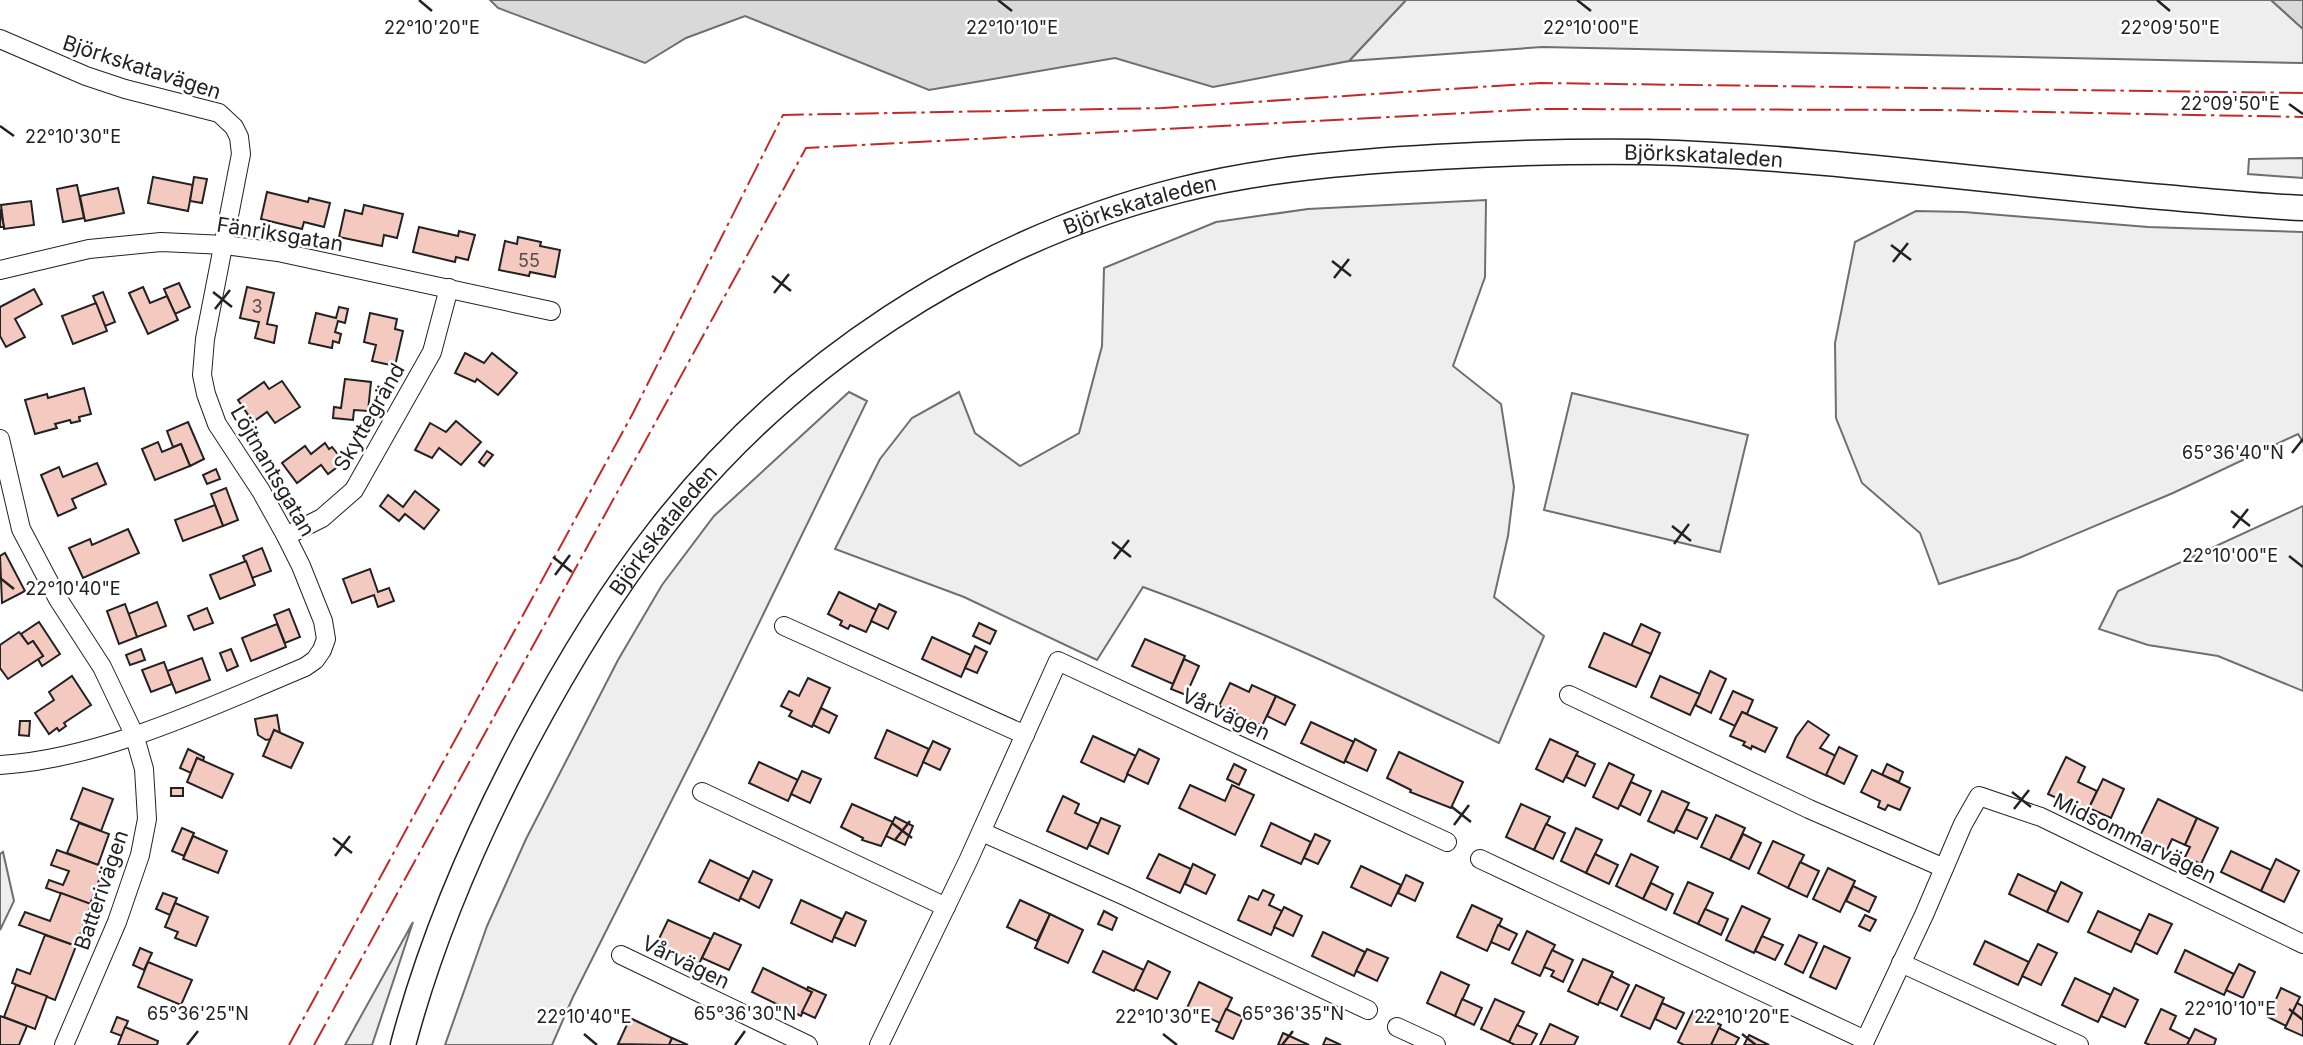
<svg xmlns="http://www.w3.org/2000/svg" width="2303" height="1045" font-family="Inter,sans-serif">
	<rect width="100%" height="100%" fill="#fff"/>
	<!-- green -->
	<g fill="#eee" stroke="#6f6f6f" stroke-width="2">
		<polygon points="1406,0 2271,0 2303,29 2303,63 1542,47 1349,61"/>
		<polygon points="2303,158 2303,178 2248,174 2249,159"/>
		<path d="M1486,200L1485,277L1453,366L1501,404L1514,487L1508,536L1494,597L1544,636L1499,743C1382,688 1265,631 1143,587L1097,660L964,597L835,549L880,459L912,418L959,392L975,433L1020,466L1079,433L1102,346L1104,268L1216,222L1308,209Z"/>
		<polygon points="1916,211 1964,212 2148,227 2303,232 2303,442 2298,434 2173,493 2019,558 1939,584 1920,533 1862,483 1836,418 1835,343 1855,242"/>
		<polygon points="849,392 867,401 707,730 573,997 552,1045 445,1045 487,926 526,839 618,660 662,585 714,516"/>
		<polygon points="1572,393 1748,435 1720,552 1544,510"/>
		<polygon points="2303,506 2303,691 2218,656 2148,645 2099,629 2118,591"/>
		<polygon points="3,852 14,901 0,930 0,854"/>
		<polygon points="413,922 372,1045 345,1045"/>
	</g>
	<!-- water -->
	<g fill="#d9d9d9" stroke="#6f6f6f" stroke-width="2">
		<polygon points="490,0 1406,0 1349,61 1213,87 1115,58 929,90 745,16 686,38 645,63 498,8"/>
		<polygon points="2271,0 2303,0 2303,29"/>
	</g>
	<!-- building -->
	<g fill="#f3c9c0" stroke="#222" stroke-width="2">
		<polygon points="153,177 193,185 188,211 148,203"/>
		<polygon points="194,177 207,179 202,203 190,201"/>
		<polygon points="77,185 84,218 63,222 57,189"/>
		<polygon points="118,188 124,213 85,221 80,196"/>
		<polygon points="267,192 308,202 309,198 330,203 324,227 304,222 302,229 261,219"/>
		<polygon points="31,201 34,225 4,229 1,205"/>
		<polygon points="364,205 403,214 397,238 384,235 382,246 339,237 345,210 362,214"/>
		<polygon points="0,209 4,227 0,227"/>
		<polygon points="419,227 458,236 459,231 475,235 468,260 456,257 455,262 413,252"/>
		<polygon points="518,237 541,242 540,246 560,250 555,277 530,272 529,276 499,270 505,241 517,244"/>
		<polygon points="179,283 190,307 175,314 164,289"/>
		<polygon points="143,287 150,303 167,296 178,320 148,334 129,293"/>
		<polygon points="247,287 274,293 267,324 277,326 274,343 255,338 259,322 240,318"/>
		<polygon points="34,289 42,304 15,319 25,337 6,347 0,336 0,307"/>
		<polygon points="103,292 115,322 105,326 93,296"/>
		<polygon points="96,303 107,331 73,344 62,316"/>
		<polygon points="339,307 348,309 345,323 338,321 335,332 341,334 339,343 333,341 332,348 309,343 316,313 336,318"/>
		<polygon points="370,313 397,319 395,329 403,331 395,366 372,361 376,345 364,342"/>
		<polygon points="465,353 484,363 492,353 517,373 498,395 477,379 475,382 455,373"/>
		<polygon points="345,379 371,382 368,411 354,410 353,420 333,418 334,407 341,408"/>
		<polygon points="282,381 300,407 275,423 267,412 253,422 238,400 264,382 269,389"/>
		<polygon points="84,388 91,414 79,417 80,421 71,423 70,420 55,424 57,428 35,434 25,400 47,394 48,398"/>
		<polygon points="456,421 481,442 461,465 439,448 432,458 415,450 430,423 446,432"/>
		<polygon points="188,422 204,459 190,466 181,444 173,447 167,431"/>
		<polygon points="158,442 162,452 181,444 190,466 155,480 142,449"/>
		<polygon points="325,443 329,449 332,447 344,462 328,474 321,465 297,483 282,463 305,446 311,454"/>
		<polygon points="487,451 493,455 484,466 479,462"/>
		<polygon points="97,463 106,484 72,499 76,508 58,516 41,475 59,467 63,477"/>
		<polygon points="216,469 220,479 207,484 203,475"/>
		<polygon points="226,488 238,520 223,526 211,494"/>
		<polygon points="415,491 439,510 424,529 405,514 399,521 380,506 388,495 403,507"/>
		<polygon points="215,505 223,526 183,541 175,520"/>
		<polygon points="128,529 139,553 83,578 69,548 90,539 92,545"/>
		<polygon points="262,548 271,571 252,578 243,556"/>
		<polygon points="5,553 25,591 2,603 0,556"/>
		<polygon points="246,561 255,585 220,599 210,575"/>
		<polygon points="370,569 378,592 389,588 394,601 378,607 374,595 352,603 343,579"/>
		<polygon points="839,592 877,610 866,632 850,625 848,629 840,625 842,621 828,614"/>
		<polygon points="157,602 166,626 137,637 128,614"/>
		<polygon points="125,604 137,637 119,644 107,611"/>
		<polygon points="879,604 896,612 888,629 871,621"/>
		<polygon points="207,608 213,623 194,630 188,616"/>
		<polygon points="289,609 300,637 285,643 274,615"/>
		<polygon points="39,622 60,654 42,666 38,659 43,656 33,641 28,644 21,634"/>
		<polygon points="979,623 996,631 990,644 973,636"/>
		<polygon points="277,624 286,647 251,661 242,638"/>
		<polygon points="1641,624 1660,633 1651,654 1631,646"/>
		<polygon points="19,632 28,644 33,641 43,656 8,679 0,668 0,645"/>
		<polygon points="1604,633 1651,654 1636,687 1589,667"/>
		<polygon points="932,637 971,655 961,677 922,659"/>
		<polygon points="1145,639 1185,656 1173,684 1132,666"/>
		<polygon points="975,646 987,652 977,673 965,668"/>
		<polygon points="141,649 145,660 130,665 126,655"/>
		<polygon points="231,649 238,666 227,671 220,653"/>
		<polygon points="202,658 210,680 176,693 167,671"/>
		<polygon points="1184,659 1199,666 1186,695 1171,689"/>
		<polygon points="164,662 172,684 151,692 142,670"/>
		<polygon points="1710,671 1726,679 1711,713 1695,705"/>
		<polygon points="72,676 91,705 64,723 66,726 59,731 57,728 49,734 35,713 54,700 49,692"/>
		<polygon points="1660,676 1700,694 1690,715 1651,697"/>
		<polygon points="808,678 830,688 812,727 789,716 792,711 781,706 789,691 799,696"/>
		<polygon points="1230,683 1249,692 1252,685 1276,696 1262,726 1219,706"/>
		<polygon points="1733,691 1753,700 1747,714 1742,712 1735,726 1720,719"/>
		<polygon points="1276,696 1295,705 1285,725 1267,716"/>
		<polygon points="821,708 837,716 829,733 813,725"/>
		<polygon points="1742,712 1777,728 1765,752 1752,746 1751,749 1743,745 1745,742 1730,736"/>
		<polygon points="277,715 280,733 274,730 271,739 266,740 258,735 255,719"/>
		<polygon points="20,721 30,721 29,736 19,735"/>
		<polygon points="1808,721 1829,735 1820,748 1836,756 1827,776 1787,757 1796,737"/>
		<polygon points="1311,722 1354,742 1344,763 1301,743"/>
		<polygon points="274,730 303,743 291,768 263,756"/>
		<polygon points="887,730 929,749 917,776 875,758"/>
		<polygon points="1093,736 1136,756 1124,782 1081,762"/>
		<polygon points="1355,739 1376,750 1367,771 1345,761"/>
		<polygon points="1550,739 1578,752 1563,782 1536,769"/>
		<polygon points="933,741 950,749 940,770 923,762"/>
		<polygon points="1839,747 1857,756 1844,784 1826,775"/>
		<polygon points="188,749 204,757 203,761 197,758 191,773 180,768"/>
		<polygon points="1139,749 1159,759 1148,784 1127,774"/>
		<polygon points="1399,752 1463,782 1451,808 1410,792 1411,790 1387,778"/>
		<polygon points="1576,755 1595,764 1585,786 1566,777"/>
		<polygon points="2066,757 2085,767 2078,782 2097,791 2087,812 2048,794"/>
		<polygon points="197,758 233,774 222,798 187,782"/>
		<polygon points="759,762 798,780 788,801 749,783"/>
		<polygon points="1609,763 1634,775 1618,809 1593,797"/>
		<polygon points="1234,764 1246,770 1239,785 1227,779"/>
		<polygon points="1887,764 1903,772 1899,782 1882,775"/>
		<polygon points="1872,770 1910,788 1900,810 1888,805 1885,810 1878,807 1880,801 1861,792"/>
		<polygon points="802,771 821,779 810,803 791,794"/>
		<polygon points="2103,779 2124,789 2111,818 2089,808"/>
		<polygon points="1631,782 1651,791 1640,815 1620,805"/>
		<polygon points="1190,785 1225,801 1232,785 1254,795 1235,835 1179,808"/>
		<polygon points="83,788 113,799 101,831 71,819"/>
		<rect x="171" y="788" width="12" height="8"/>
		<polygon points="1662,791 1689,803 1674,833 1648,821"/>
		<polygon points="1063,796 1079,804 1075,813 1099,824 1087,849 1047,831"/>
		<polygon points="2158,799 2197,818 2185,845 2172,839 2167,850 2139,838"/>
		<polygon points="852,804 893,822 881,846 862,840 863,838 841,827"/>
		<polygon points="1521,804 1550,817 1534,850 1506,837"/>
		<polygon points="1686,809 1707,818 1697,839 1676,830"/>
		<polygon points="1716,815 1745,828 1730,860 1701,847"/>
		<polygon points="895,817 913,826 905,845 886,836"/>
		<polygon points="1101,818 1120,826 1108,854 1089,845"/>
		<polygon points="2197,818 2218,828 2201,864 2185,857 2190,847 2185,845"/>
		<polygon points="79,823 109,834 98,865 67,853"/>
		<polygon points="1271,823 1311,842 1301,864 1261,846"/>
		<polygon points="1546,824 1565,833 1553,859 1534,850"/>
		<polygon points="182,828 194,833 184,856 172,851"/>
		<polygon points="1576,828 1602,840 1586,873 1561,861"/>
		<polygon points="1315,834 1330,841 1318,864 1304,858"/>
		<polygon points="1743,834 1761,843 1749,869 1730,860"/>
		<polygon points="193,836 227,851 218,873 183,859"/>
		<polygon points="1773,841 1804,855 1788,888 1758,873"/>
		<polygon points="57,850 104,867 90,904 46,888 49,880 63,885 69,871 51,865"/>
		<polygon points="2231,851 2271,870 2261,891 2221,872"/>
		<polygon points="1159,854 1191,869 1180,893 1147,878"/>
		<polygon points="1595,854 1618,865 1609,884 1586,873"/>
		<polygon points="1631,854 1658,867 1643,899 1616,886"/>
		<polygon points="2276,859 2299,871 2284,902 2261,891"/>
		<polygon points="710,860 749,879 739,901 699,882"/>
		<polygon points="1800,862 1819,871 1807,897 1788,888"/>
		<polygon points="1193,864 1215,875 1206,894 1185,884"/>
		<polygon points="1361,866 1401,885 1391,906 1351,887"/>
		<polygon points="1828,868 1855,881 1840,912 1813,899"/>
		<polygon points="753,871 772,880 759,908 740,898"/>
		<polygon points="2018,874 2056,892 2047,912 2009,894"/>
		<polygon points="1406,875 1423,883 1415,901 1398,893"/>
		<polygon points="1688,882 1713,893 1698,924 1674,913"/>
		<polygon points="2061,882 2082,893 2068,922 2047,912"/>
		<polygon points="1651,883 1673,894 1666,910 1643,899"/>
		<polygon points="1853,886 1876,897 1869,912 1846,901"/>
		<polygon points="1263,890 1274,895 1269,905 1282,911 1271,935 1238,920 1249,896 1258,900"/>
		<polygon points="61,893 91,904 76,946 19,925 25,912 50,921"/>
		<polygon points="163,893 177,898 170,915 156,909"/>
		<polygon points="801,900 842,919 832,942 791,923"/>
		<polygon points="1020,900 1050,914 1037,941 1007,927"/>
		<polygon points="175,903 208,917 196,946 175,938 178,932 165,927"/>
		<polygon points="1472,905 1502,919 1487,951 1457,937"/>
		<polygon points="1742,906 1770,919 1754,953 1726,940"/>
		<polygon points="1284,907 1302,916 1293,936 1274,927"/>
		<polygon points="1705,909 1728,919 1721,935 1698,924"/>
		<polygon points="1104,911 1117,918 1112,930 1098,924"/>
		<polygon points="2098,911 2141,931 2131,952 2088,932"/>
		<polygon points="846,912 866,921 855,946 834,937"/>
		<polygon points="1050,914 1083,930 1068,963 1035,948"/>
		<polygon points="2149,914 2172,924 2157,954 2135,943"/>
		<polygon points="1865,915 1876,920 1870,931 1859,926"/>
		<polygon points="668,920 711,939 698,966 655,947"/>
		<polygon points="1498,925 1517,934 1509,950 1491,942"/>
		<polygon points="1527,931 1555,945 1540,976 1512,963"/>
		<polygon points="1323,932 1365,952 1354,976 1312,956"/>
		<polygon points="714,933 741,945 729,970 702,958"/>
		<polygon points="45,935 76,946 55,1000 12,983 17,969 30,974"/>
		<polygon points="1799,935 1817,943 1803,973 1785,964"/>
		<polygon points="1762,936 1783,945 1775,960 1755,951"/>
		<polygon points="1985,941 2029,962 2018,985 1974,964"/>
		<polygon points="2038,944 2057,953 2041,985 2022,976"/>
		<polygon points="1824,946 1850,958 1836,989 1810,977"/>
		<polygon points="140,948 152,953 144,970 133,965"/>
		<polygon points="1367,949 1388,958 1377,981 1356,971"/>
		<polygon points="1552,950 1573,960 1563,982 1551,976 1554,971 1544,967"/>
		<polygon points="2185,950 2234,974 2224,995 2175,972"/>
		<polygon points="1103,951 1144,970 1134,991 1093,972"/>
		<polygon points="1583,959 1613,972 1598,1005 1568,991"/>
		<polygon points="1148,961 1170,972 1157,999 1135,989"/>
		<polygon points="148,962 192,980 181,1005 138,987"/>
		<polygon points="2239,964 2255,972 2243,998 2226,990"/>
		<polygon points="763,968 812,992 801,1016 752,992"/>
		<polygon points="1441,972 1469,985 1455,1016 1427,1003"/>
		<polygon points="1611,976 1629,985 1617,1010 1599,1002"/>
		<polygon points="2075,978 2111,995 2098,1022 2062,1005"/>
		<polygon points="1199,982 1232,998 1220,1023 1187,1008"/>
		<polygon points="16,985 47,996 35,1029 4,1017"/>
		<polygon points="1636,985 1664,998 1650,1029 1621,1016"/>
		<polygon points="808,987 826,995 815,1018 802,1012 812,992 807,990"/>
		<polygon points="2114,988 2138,1000 2125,1027 2101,1016"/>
		<polygon points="2281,988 2300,997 2286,1026 2268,1017"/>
		<polygon points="1462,999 1482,1008 1474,1025 1455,1016"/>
		<polygon points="1495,999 1524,1012 1509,1042 1481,1029"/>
		<polygon points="1662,1003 1684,1013 1676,1029 1655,1019"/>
		<polygon points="2297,1003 2303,1006 2303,1036 2285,1028"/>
		<polygon points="1226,1009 1243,1017 1233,1039 1216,1031"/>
		<polygon points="2161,1009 2176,1016 2170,1029 2190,1039 2187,1045 2150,1045 2145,1043"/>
		<polygon points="1693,1011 1721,1025 1711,1045 1684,1045 1678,1042"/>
		<polygon points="0,1016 27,1026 19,1045 0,1045"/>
		<polygon points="117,1017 128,1021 122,1036 111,1032"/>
		<polygon points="630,1018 672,1038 669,1045 618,1044"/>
		<polygon points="1550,1024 1578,1037 1574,1045 1540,1045"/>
		<polygon points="1517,1025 1537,1034 1531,1045 1515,1045 1509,1042"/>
		<polygon points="125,1027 158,1041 157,1045 118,1045"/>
		<polygon points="1719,1028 1739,1038 1735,1045 1711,1045"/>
		<polygon points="2195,1029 2216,1039 2214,1045 2187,1045"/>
		<polygon points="1283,1033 1309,1045 1278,1045"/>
		<polygon points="1749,1035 1769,1045 1744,1045"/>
		<polygon points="672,1038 688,1045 669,1045"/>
		<polygon points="1326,1038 1341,1045 1323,1045"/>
	</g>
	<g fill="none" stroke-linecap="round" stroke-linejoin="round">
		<!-- street casing -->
		<g stroke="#222" stroke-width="20">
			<g id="street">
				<path d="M0,39L86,76L125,89L219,113L234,127L239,137L241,154L205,339L202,375L206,394L217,424L261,491L286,536L301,566L323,621L326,639L322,650L315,660L305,667C212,706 101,759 0,765"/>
				<polyline points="0,270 89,249 161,242 225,245 278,252 551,311"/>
				<polyline points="0,439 21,529 58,599 102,667 134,734 144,769 147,819 140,855 117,922 64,1045"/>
				<polyline points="286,536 322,518 354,490 432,352 449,288"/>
				<polyline points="784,626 1025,735"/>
				<polyline points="1569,695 1809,809 1944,868"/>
				<polyline points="702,792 946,907"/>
				<polyline points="982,832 1125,896 1368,1010"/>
				<polyline points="1480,859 1865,1040"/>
				<polyline points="621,955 808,1045"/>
				<polyline points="1901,963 2079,1045"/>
				<polyline points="1397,1027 1436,1045"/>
				<polyline points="879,1045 968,861 1058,661 1447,842"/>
				<polyline points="1863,1045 1924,915 1963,824 1979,796 2041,817 2303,944"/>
			</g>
		</g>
		<!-- secondary casing -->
		<g stroke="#222" stroke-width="27">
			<g id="secondary">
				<path id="s1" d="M403,1045C431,939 475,837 526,741C565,668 607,597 658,532C786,366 976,241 1180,190C1263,169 1350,162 1436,157C1506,153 1577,151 1647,152C1820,157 1991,182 2162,197C2209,201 2256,206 2303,208"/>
			</g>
		</g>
		<!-- street -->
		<use href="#street" stroke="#fff" stroke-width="18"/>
		<!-- secondary -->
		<use href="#secondary" stroke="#fff" stroke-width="24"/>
		<!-- power -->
		<g stroke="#c62828" stroke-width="2" stroke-dasharray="24 5 3.5 5" stroke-linecap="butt">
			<polyline points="289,1045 633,413 783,115 1162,108 1541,83 2303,93"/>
			<polyline points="314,1045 806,148 1542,109 1939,110 2303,117"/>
		</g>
	</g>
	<!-- ticks -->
	<path fill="none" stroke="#222" stroke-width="2.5" d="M419,0L432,11M998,0L1012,11M1577,0L1591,11M2157,0L2170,11M2289,104L2303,114M0,126L14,136M1891,245L1911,260M1332,261L1351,276M1893,262L1908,243M772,276L791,291M1334,278L1349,259M213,292L232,307M774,293L789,274M215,309L230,290M2292,453L2303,439M2231,511L2250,526M1672,526L1691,541M2233,528L2248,509M1112,542L1131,557M1674,544L1689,524M2289,556L2303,567M553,557L572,572M1114,559L1129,540M555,575L570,555M0,578L14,589M2012,792L2031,807M1452,807L1471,822M2014,809L2029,790M892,823L912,838M1454,825L1469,805M333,838L352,853M895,840L910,821M335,856L350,836M2289,1009L2303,1020M584,1034L597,1045M1163,1034L1177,1045M1742,1034L1756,1045M187,1045L198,1031M735,1045L745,1031M1282,1045L1293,1031"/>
	<g text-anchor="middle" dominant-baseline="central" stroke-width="5" stroke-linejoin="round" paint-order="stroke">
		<!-- number labels -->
		<g font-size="18" fill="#564c4a">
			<text x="529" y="260">55</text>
			<text x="257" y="306">3</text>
		</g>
		<!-- street labels -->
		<g font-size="21" fill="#222" stroke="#fff">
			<text transform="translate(142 67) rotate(18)">Björkskatavägen</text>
			<text stroke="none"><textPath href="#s1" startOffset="1738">Björkskataleden</textPath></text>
			<text stroke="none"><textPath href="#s1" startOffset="1169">Björkskataleden</textPath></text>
			<text transform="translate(280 234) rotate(9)">Fänriksgatan</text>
			<text transform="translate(369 417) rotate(-60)">Skyttegränd</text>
			<text transform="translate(273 471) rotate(60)">Löjtnantsgatan</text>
			<text stroke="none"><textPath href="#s1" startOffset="581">Björkskataleden</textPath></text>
			<text transform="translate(1226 714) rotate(25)">Vårvägen</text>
			<text transform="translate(2135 838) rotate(26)">Midsommarvägen</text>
			<text transform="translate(101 890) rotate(-71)">Batterivägen</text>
			<text transform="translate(686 962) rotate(26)">Vårvägen</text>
		</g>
	</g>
	<g font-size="18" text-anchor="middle" fill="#222" stroke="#fff" stroke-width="5" stroke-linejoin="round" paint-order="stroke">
		<text x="432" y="34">22°10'20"E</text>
		<text x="1012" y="34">22°10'10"E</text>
		<text x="1591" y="34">22°10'00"E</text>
		<text x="2170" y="34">22°09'50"E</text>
		<text x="2230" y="110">22°09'50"E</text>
		<text x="73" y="143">22°10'30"E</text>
		<text x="2233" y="459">65°36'40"N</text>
		<text x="2230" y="562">22°10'00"E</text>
		<text x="73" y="595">22°10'40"E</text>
		<text x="2230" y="1015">22°10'10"E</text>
		<text x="198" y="1020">65°36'25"N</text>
		<text x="745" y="1020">65°36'30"N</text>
		<text x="1293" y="1020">65°36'35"N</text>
		<text x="584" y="1023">22°10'40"E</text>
		<text x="1163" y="1023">22°10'30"E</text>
		<text x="1742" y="1023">22°10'20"E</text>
	</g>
</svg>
